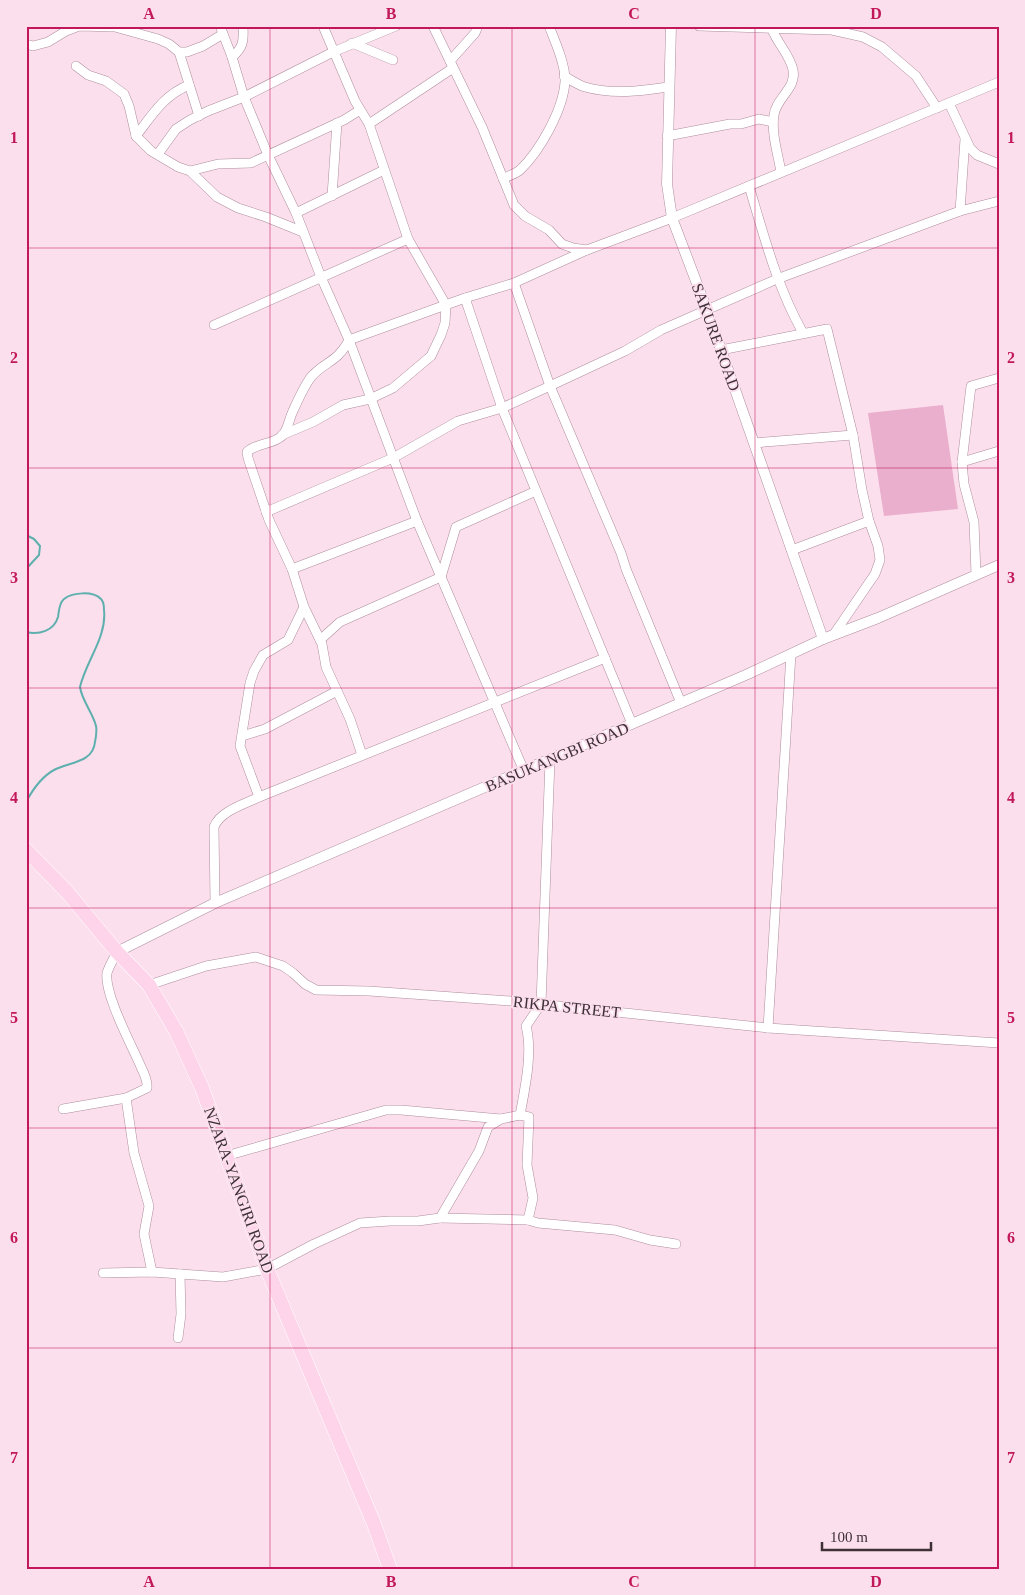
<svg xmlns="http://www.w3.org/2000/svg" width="1025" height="1595" font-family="'Times New Roman',serif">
	<rect width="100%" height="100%" fill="#fcdfed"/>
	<!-- pitch -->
	<polygon fill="#e9afcc" points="943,405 958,509 884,516 868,413"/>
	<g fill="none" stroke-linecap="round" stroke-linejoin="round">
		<!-- stream -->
		<g stroke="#5db0ae" stroke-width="2">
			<polyline points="26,535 34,539 40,546 39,555 26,569"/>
			<path d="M26,632C39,635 54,631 58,617C59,611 59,603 64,599C73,592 93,591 101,599C104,602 104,606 104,610C107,637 86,661 80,687C82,701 93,713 96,726C97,731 96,737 95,742C93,763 69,762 54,770C41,777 33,789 26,802"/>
		</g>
		<!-- minor casing -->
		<g stroke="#ae8d9d" stroke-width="10">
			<g id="minor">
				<polyline points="220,26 232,57 244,97 268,155 296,213 321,277 349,340 417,521 524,771"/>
				<polyline points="433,26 482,127 514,205 525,216 549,230 562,244 573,248 587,250"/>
				<polyline points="699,26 832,30 863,37 882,47 916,76 937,108"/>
				<path d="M772,29C777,43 790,55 793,70C797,88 776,98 774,115C771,133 778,154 781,172"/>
				<polyline points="352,43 393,60"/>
				<polyline points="26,44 33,46 48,42 66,31 79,26 115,27 158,39 169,44 179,52 187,52 203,46 223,34"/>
				<polyline points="179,52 199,116"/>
				<path d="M232,57C243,48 244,41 243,26"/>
				<polyline points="450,61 475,33 478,26"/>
				<polyline points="76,66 88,75 106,81 124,94 129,106 136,136 151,151 178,167 190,171 217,197 238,208 266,217 303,232"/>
				<path d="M564,76C571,80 578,85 585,87C613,95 641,91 668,87"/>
				<polyline points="949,103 970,148 977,155 999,164"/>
				<polyline points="369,124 453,68"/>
				<path d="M136,136C152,115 164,95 189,85"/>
				<polyline points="667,136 730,124 741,124 759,119 773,122"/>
				<polyline points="158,154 176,129 190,120 208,111 244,97 333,52 396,26"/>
				<polyline points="190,171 218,164 251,163 344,120 360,110"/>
				<path d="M503,179C508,176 515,174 520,170C540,151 563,110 565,82C566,66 555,41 549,26"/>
				<path d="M749,186C764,236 777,287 803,333"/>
				<polyline points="332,196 337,123"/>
				<polyline points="960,211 965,139"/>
				<polyline points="296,213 384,170"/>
				<polyline points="514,283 550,386 621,553 626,569 681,703"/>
				<polyline points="465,298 502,408 632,724"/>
				<polyline points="214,325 408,239"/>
				<polyline points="721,350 827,329 853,435 862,490 869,521 878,546 880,560 875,574 834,634"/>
				<polyline points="282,435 313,422 343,405 370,399 393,388 431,356 441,335 445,323 446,305 408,239 369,124 355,101 323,26"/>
				<polyline points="754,443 853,435"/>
				<polyline points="962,462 999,451"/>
				<polyline points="266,512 393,458 458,421 502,408 550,386 625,351 661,330 777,279 960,211 999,201"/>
				<polyline points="792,550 869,521"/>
				<polyline points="292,569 417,521"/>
				<polyline points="976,574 974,522 964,484 962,462 971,386 999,378"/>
				<polyline points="320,640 340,622 441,577 456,527 536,491"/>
				<polyline points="242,736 265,729 337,691"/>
				<path d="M362,755L350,719L326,667L322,644L304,607L292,569L269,520L248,458L247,452C256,443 272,445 282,436C288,430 289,419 293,411C297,402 305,385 311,377C325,361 337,363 349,340L465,298L514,283L587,250L672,218L999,82"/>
				<polyline points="259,797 605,658"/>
				<path d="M215,903L214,827C220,811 245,804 259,797L240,746L250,683L254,671L263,655L288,640L304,607"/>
				<polyline points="149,985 206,966 256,957 283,966 293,973 305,984 316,990 369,991 511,1001 768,1028 999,1043"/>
				<polyline points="768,1028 791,654"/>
				<polyline points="126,1098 134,1153 149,1206 144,1234 152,1272"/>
				<path d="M63,1109L126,1098L147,1088C148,1081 144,1073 141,1067C132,1046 104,994 107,973C109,966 114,958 117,952"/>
				<polyline points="520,1115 529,1117 527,1165 533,1198 528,1220"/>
				<polyline points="226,1156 386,1110 401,1110 501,1119"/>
				<polyline points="440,1218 528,1220 538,1223 615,1230 650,1240 676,1244"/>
				<path d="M103,1273L152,1272L223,1277L267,1269L314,1244L360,1223L390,1221H418L440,1218L479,1151L488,1127L501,1119L520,1115C525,1088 533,1052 526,1026L541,1004L550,760"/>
				<polyline points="178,1338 181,1314 180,1274"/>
			</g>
		</g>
		<!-- tertiary casing -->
		<g stroke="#ae8d9d" stroke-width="11">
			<g id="tertiary">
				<polyline points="671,26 667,184 672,218 707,310 823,639"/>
				<polyline points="117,952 215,903 748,674 823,639 878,618 999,565"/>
			</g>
		</g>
		<!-- primary casing -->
		<g stroke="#fff" stroke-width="15">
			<polyline id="primary" points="26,850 68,893 117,952 149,985 176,1031 202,1088 267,1269 374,1524 390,1569"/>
		</g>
		<!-- minor -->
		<use href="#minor" stroke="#fff" stroke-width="9"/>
		<!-- tertiary -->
		<use href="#tertiary" stroke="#fff" stroke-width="10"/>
		<!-- primary -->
		<use href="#primary" stroke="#fdd4e9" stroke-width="14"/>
	</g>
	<!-- grid -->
	<path fill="none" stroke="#c2185b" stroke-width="1" stroke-opacity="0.55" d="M270,26V1569M512,26V1569M755,26V1569M26,248H999M26,468H999M26,688H999M26,908H999M26,1128H999M26,1348H999"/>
	<g text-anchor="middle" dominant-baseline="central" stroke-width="4" stroke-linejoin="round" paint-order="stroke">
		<!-- street labels -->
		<g font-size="16" fill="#3e3037" stroke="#fcdfed">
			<text transform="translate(716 337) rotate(70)">SAKURE ROAD</text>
			<text transform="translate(557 757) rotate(-23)">BASUKANGBI ROAD</text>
			<text transform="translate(567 1007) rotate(6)">RIKPA STREET</text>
			<text transform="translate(239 1190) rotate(70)">NZARA-YANGIRI ROAD</text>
		</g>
	</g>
	<!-- border -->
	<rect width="1025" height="1595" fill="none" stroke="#fcdfed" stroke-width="55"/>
	<!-- scale -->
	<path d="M822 1542v8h109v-8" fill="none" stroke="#3e3037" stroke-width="2.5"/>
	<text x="830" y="1542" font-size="15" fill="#3e3037" stroke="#fcdfed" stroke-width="4" paint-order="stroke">100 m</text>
	<rect x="28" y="28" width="970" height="1540" fill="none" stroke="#c2185b" stroke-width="2"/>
	<g font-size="16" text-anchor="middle" font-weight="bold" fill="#c2185b">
		<text x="149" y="19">A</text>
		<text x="391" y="19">B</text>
		<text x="634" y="19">C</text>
		<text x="876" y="19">D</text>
		<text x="14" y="143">1</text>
		<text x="1011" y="143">1</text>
		<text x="14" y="363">2</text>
		<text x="1011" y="363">2</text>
		<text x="14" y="583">3</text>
		<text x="1011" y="583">3</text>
		<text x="14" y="803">4</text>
		<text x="1011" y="803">4</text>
		<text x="14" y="1023">5</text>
		<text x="1011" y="1023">5</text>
		<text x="14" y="1243">6</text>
		<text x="1011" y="1243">6</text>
		<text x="14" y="1463">7</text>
		<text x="1011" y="1463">7</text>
		<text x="149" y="1587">A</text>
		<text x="391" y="1587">B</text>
		<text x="634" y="1587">C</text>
		<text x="876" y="1587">D</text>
	</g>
</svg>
